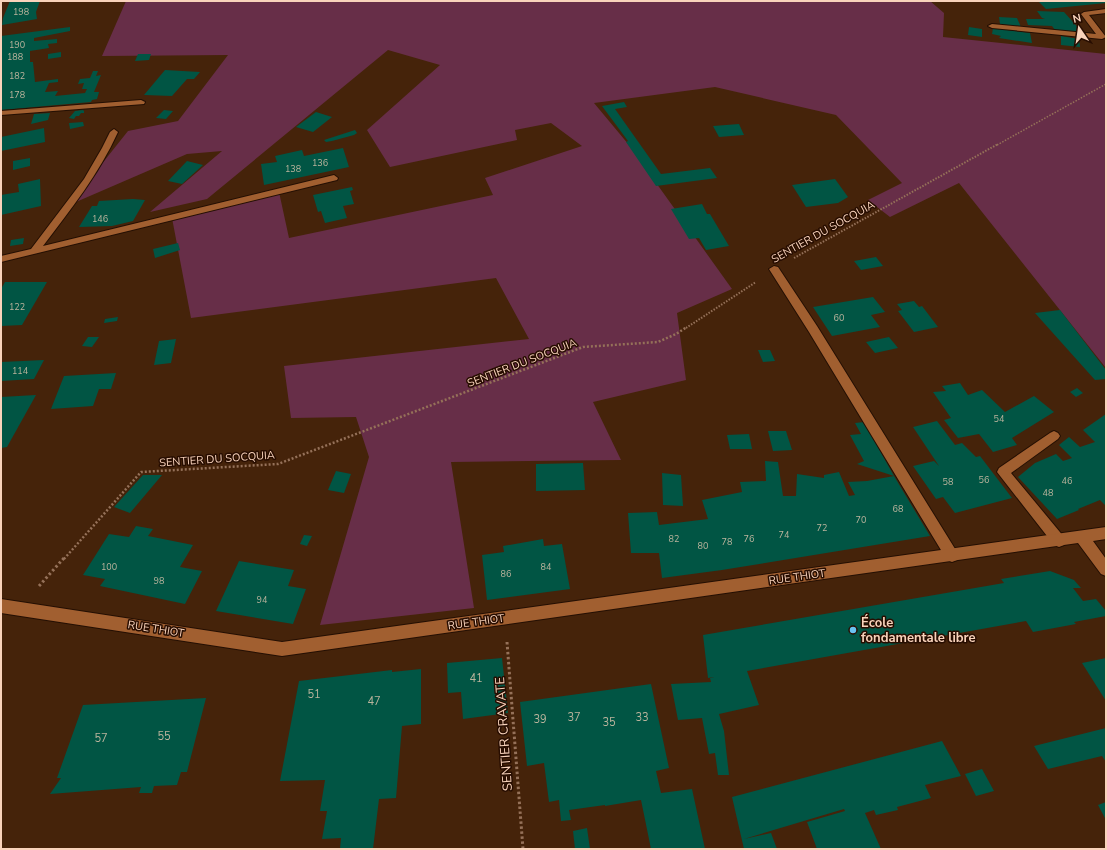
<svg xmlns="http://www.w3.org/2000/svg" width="1107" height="850" font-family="'Nunito Sans',sans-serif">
	<rect width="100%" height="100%" fill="#45230a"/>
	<!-- green -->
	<polygon fill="#672e48" points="126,1 930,1 944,13 943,37 1106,54 1106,368 959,183 890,217 868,200 902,183 836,115 715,87 594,103 629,145 732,289 677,313 686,380 593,402 621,460 451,462 474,608 320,625 369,457 356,417 291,418 284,366 529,339 496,278 191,318 172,218 279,192 289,238 493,195 485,178 582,146 551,123 515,130 517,140 390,167 367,130 440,65 388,50 207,199 150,212 222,151 187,154 69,205 128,131 178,121 228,55 102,56"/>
	<!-- building -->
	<g fill="#015544">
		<polygon points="10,1 40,1 36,12 37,19 2,25 3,18"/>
		<polygon points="1038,1 1106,1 1106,3 1046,9"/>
		<polygon points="1037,11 1064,12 1082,32 1055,30 1052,26 1028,25 1026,19 1045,19 1042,18"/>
		<polygon points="999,17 1017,18 1021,27 1000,24"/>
		<polygon points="70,27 70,31 34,38 34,41 57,39 57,43 48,44 49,48 30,51 30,62 33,62 35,82 58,79 58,82 49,83 45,92 58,91 55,96 85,93 87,89 82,89 84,83 78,84 80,79 90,78 93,71 98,71 96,76 101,75 94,92 99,92 97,99 92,100 91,102 1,110 1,36"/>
		<polygon points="969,27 982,29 982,37 968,35"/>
		<polygon points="993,28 1030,33 1032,43 999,38 1001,36 992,34"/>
		<polygon points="1061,36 1079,39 1080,47 1061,45"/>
		<polygon points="61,52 61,57 48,59 48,54"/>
		<polygon points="138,54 151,54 149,60 135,61"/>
		<polygon points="165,70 200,72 194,79 187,79 172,96 144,95"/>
		<polygon points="624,102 627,107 615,109 661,174 710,168 717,178 656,186 626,142 628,141 602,106"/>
		<polygon points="83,110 84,111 84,113 81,113 79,116 76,116 74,119 69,118 75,111"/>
		<polygon points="164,110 173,111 166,119 156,118"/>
		<polygon points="316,112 332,117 313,132 296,127"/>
		<polygon points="50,113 48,120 31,124 34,114"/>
		<polygon points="83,122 84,126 70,129 69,123"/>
		<polygon points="739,124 744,135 719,137 713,126"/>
		<polygon points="44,128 45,142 1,151 1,137"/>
		<polygon points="355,130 357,133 354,135 332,141 326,142 324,140"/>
		<polygon points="343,148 349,167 264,185 261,164 277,162 275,156 302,150 304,156"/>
		<polygon points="30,158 30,166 13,170 13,161"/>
		<polygon points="187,161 203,165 182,184 168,181"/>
		<polygon points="40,179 41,206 1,215 1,195 19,192 18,184"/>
		<polygon points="835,179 848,197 838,203 806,207 792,185"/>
		<polygon points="352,187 353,190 350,191 354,204 343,206 347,218 325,223 321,211 318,212 313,195"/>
		<polygon points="133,199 145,200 133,221 112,226 79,227 92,206 97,206 99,201"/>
		<polygon points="702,204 707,214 710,214 729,246 706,250 699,238 689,239 671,209"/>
		<polygon points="24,238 23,244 10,246 11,240"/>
		<polygon points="178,243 180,250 155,258 153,249"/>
		<polygon points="876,257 883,266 861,270 854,261"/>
		<polygon points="5,282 47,282 22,325 1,326 1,289"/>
		<polygon points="873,297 885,312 871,315 880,327 832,336 813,307"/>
		<polygon points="914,301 919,307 922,306 938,327 914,332 898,311 902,310 897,304"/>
		<polygon points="1060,310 1106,370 1106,379 1095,380 1035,313"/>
		<polygon points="118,317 117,321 104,323 105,319"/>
		<polygon points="88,337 99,337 92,347 82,346"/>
		<polygon points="889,337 898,348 875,353 866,342"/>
		<polygon points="176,339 171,363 154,365 159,341"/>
		<polygon points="758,350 770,350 775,361 763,362"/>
		<polygon points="44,360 34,379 1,381 1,362"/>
		<polygon points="116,373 111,389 99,389 93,406 51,409 64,376"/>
		<polygon points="960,383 968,395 982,390 1005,412 1034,396 1054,412 1012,438 1017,445 993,452 979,434 958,438 944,420 951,418 933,392 946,391 942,386"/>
		<polygon points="1077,388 1083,393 1076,397 1070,392"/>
		<polygon points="36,395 7,447 1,448 1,397"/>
		<polygon points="1106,414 1106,506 1100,500 1078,509 1079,510 1057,519 1018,477 1035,463 1056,454 1063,461 1072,458 1059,445 1069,437 1080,447 1095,442 1083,430"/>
		<polygon points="937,421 955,445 962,443 976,457 980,456 1012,498 955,513 943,497 936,499 913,466 934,461 939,466 913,427"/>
		<polygon points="864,422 894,476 857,464 864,461 850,435 861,434 855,423"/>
		<polygon points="768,431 786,431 792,450 773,451"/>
		<polygon points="749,434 752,449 730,449 727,435"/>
		<polygon points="765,461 778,462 783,496 796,496 797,474 824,478 824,475 839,472 849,496 855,495 848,482 867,481 894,476 930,536 722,570 662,578 659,553 631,553 628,513 657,512 659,525 708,519 702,500 742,492 740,482 766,481"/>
		<polygon points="583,463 585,490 536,491 536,464"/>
		<polygon points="336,471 351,474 344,493 328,490"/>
		<polygon points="662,473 681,475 683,506 663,505"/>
		<polygon points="143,475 162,475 130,513 114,507"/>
		<polygon points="136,526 153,529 148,536 193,545 180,567 202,571 185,604 100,586 105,579 83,575 109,534 129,537"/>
		<polygon points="304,535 312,536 307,546 300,544"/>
		<polygon points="543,539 544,546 562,544 570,589 487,600 482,555 504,552 503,546"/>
		<polygon points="239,561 294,570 288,586 306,589 293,624 216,611"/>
		<polygon points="1050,571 1074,580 1081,588 1073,588 1083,601 1096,599 1106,611 1106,616 1074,622 1076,624 1033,632 1026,621 747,671 759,705 719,714 724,731 729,775 718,775 715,753 709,754 702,718 678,720 671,684 711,682 710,678 714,677 708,678 703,635 1004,583 1001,579"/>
		<polygon points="502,658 508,713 463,719 461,692 448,693 447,663"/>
		<polygon points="1106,658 1106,701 1082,663"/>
		<polygon points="421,669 421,724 402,726 396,798 379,799 373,849 340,849 341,838 322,839 327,811 320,811 325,780 280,781 299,681 392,670 392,672"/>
		<polygon points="651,684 669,768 656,771 661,793 692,789 705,849 651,849 641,800 605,806 605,805 569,810 571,820 561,821 559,800 549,802 544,763 527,766 520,702"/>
		<polygon points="206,698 187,772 181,772 177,785 154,786 152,793 139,793 141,787 50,794 61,778 57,778 83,705"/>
		<polygon points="1106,728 1106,762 1102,756 1048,769 1034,746"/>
		<polygon points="942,741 961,776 925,785 931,798 897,807 898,810 876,815 874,810 865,813 881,849 817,849 807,822 845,811 844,809 744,839 771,833 777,849 744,849 732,797"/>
		<polygon points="982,769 994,791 976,796 965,774"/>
		<polygon points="1106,802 1106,820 1098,805"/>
		<polygon points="587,828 590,849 575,849 573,831"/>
	</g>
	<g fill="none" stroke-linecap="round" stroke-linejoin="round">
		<!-- lane casing -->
		<g stroke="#240f03" stroke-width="2">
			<g id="lane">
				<polygon points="141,100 145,102 144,104 1,115 1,111"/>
				<path d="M114,129L118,132C99,174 71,209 43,246L334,175L338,178L337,180L1,262V256L31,249L84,179L102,148L110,132Z"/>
				<polygon points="774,266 778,267 817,326 957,552 959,556 957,560 952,562 947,560 809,332 769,269"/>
				<polygon points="1054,431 1058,433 1060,436 1058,439 1011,473 1064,537 1066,541 1064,545 1059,547 1054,545 997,472 999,468 1050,433"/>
			</g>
		</g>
		<!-- street casing -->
		<g stroke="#240f03" stroke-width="2">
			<g id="street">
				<polygon points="1106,9 1106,13 1089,15 1106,37 1102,39 992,28 988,26 992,24 1096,34 1081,14 1084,12"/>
				<polygon points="1106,527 1106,539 1093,541 1106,559 1106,576 1101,574 1078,543 282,656 1,613 1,599 282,642"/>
			</g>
		</g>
		<!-- path-far3 -->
		<polyline stroke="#957159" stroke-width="1.5" stroke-dasharray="1.5 1.5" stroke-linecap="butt" points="997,145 1106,84"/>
		<!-- path-far2 -->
		<g stroke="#957159" stroke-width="2" stroke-dasharray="1.5 1.5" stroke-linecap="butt">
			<polyline points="794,258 998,144"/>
			<polyline points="686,328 756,282"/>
		</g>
		<!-- path-far1 -->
		<polyline stroke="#957159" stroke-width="2.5" stroke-dasharray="2 2" stroke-linecap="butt" points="64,559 141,472 278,464 583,347 658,342 676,334 687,327"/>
		<!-- path -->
		<g stroke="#957159" stroke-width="3" stroke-dasharray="2.5 2.5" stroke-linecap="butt">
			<polyline points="39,586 64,558"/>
			<polyline points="507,642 523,849"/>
		</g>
		<!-- lane -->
		<use href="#lane" fill="#a15f30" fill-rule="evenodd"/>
		<!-- street -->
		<use href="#street" fill="#a15f30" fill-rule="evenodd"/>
	</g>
	<!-- markers -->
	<circle fill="#6ac3f1" stroke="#270d00" stroke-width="1.5" cx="853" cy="630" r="4"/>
	<g text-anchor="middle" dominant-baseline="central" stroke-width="3" stroke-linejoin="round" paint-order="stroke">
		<!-- number labels -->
		<g font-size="9" fill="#bbb49d">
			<text x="21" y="12">198</text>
			<text x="17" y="45">190</text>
			<text x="15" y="57">188</text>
			<text x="17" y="76">182</text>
			<text x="17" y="95">178</text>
			<text x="320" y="163">136</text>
			<text x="293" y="169">138</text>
			<text x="100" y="219">146</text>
			<text x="17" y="307">122</text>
			<text x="839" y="318">60</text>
			<text x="20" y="371">114</text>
			<text x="999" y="419">54</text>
			<text x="984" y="480">56</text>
			<text x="1067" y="481">46</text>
			<text x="948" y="482">58</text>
			<text x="1048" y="493">48</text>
			<text x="898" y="509">68</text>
			<text x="861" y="520">70</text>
			<text x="822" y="528">72</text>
			<text x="784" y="535">74</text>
			<text x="674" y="539">82</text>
			<text x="749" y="539">76</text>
			<text x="727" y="542">78</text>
			<text x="703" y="546">80</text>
			<text x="109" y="567">100</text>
			<text x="546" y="567">84</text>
			<text x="506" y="574">86</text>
			<text x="159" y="581">98</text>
			<text x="262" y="600">94</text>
		</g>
		<!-- street labels -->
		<g font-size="11" fill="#f9d3bb" stroke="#270d00">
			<text transform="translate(823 232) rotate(-29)">SENTIER DU SOCQUIA</text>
			<text transform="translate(522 363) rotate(-21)">SENTIER DU SOCQUIA</text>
			<text transform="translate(217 459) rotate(-4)">SENTIER DU SOCQUIA</text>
			<text transform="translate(797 577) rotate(-8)">RUE THIOT</text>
			<text transform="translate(476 622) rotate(-8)">RUE THIOT</text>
			<text transform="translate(156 629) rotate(9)">RUE THIOT</text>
		</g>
		<!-- near-number labels -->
		<g font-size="11" fill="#bbb49d">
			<text x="476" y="678">41</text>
			<text x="314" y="694">51</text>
			<text x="374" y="701">47</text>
			<text x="574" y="717">37</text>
			<text x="642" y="717">33</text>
			<text x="540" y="719">39</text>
			<text x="609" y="722">35</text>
			<text x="164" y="736">55</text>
			<text x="101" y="738">57</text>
		</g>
		<!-- near-poi labels -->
		<g font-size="13" font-weight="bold" fill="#f9d3bb" stroke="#270d00" text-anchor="start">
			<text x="861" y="623">École<tspan x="861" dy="15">fondamentale libre</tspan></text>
		</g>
		<!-- near-street labels -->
		<g font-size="13" fill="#f9d3bb" stroke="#270d00">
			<text transform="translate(504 734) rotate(-94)">SENTIER CRAVATE</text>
		</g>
	</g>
	<!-- border -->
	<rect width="1107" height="850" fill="none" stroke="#f9d3bb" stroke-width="4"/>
	<!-- north arrow -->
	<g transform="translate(1079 28) rotate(347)" stroke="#270d00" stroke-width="3" paint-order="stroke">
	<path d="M0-3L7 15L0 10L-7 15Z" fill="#f9d3bb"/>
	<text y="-6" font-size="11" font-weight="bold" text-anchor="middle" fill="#f9d3bb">N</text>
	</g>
</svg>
